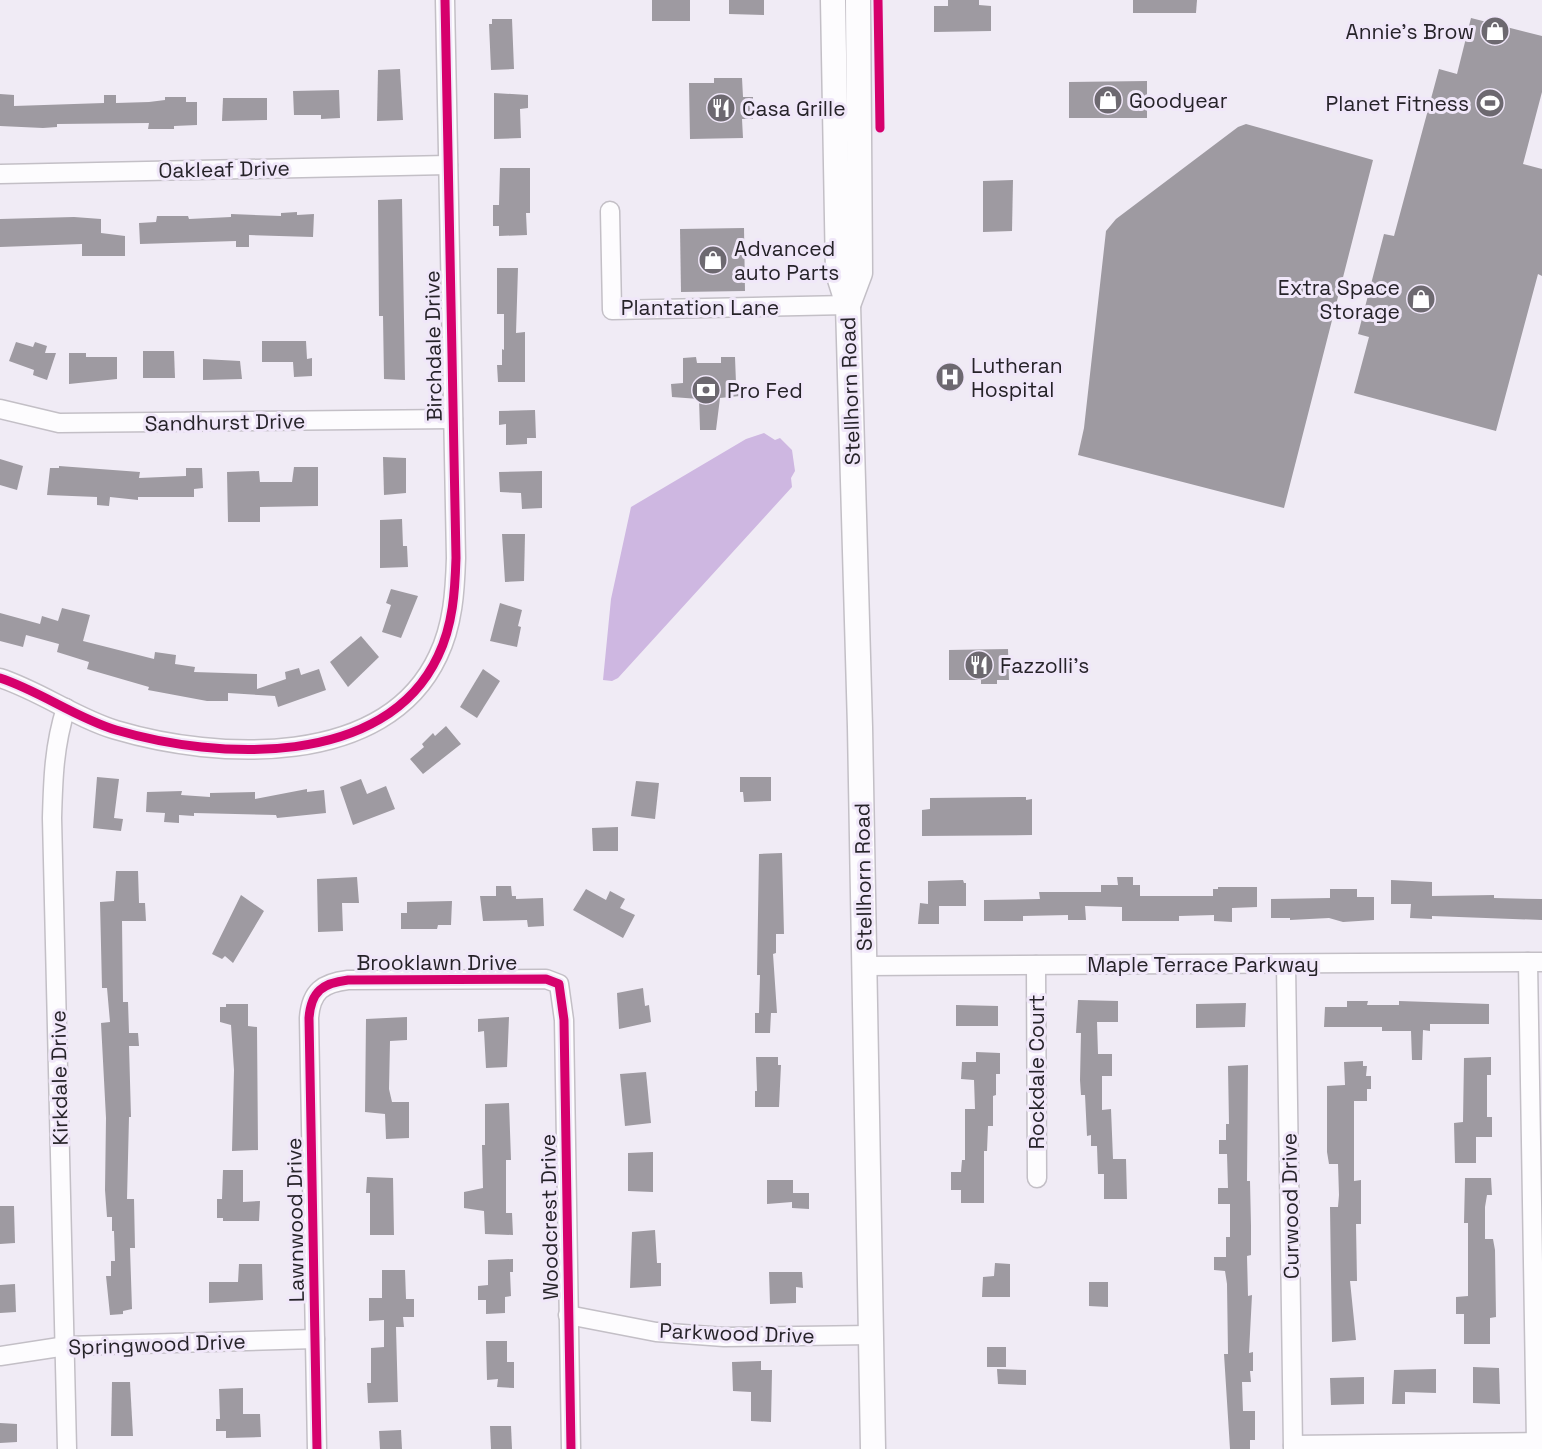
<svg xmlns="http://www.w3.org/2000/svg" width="1542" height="1449" font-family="'Space Grotesk',sans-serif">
	<rect width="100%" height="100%" fill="#f0ebf5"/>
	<!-- water -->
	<polygon fill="#ceb7e1" points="764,433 775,440 780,438 792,450 795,471 791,478 792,487 618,678 612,681 603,680 611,599 631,507 746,439"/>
	<!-- building -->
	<g fill="#9e9aa1">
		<rect x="652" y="0" width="38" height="21"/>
		<polygon points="729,0 764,0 764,15 729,14"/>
		<polygon points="948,0 979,0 979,5 991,6 991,31 934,32 934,6 948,6"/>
		<polygon points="1133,0 1197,0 1196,13 1133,13"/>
		<polygon points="1471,18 1542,36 1542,92 1523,164 1542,169 1542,276 1538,274 1496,431 1354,393 1369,337 1358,334 1384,234 1394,236 1439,69 1457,74"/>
		<polygon points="492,19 512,19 514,69 491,70 489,24 492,24"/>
		<polygon points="400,69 403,120 377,121 378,70"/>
		<polygon points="714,78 742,78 743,97 753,97 753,119 742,119 743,138 690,139 689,83 714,83"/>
		<polygon points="1147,81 1147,118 1069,118 1069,82"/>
		<polygon points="339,90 340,118 321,119 321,115 294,115 293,91"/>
		<polygon points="494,93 528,95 528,108 520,109 521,138 494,139"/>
		<polygon points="0,94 14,95 14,106 104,103 104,95 116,95 116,103 149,102 165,100 165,97 186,97 186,102 197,102 197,125 174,126 174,129 148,129 149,123 57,124 57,127 43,128 0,126"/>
		<polygon points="223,98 267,98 267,120 222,121"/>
		<polygon points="1246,124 1373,160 1284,508 1078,455 1084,428 1106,231 1116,219 1238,127"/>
		<polygon points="500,168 530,168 530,213 526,213 527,235 499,236 499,226 493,226 493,205 499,205"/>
		<polygon points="1013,180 1012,231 983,232 983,181"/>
		<polygon points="402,199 405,380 384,379 383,316 379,316 378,200"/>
		<polygon points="297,212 297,215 314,214 313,237 249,235 249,247 236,247 236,241 140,244 139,223 156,222 157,216 188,216 189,219 231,217 231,214 281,216 281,213"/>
		<polygon points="74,217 101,219 101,233 125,236 125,256 82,256 82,244 0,247 0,219"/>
		<polygon points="744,228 745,291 681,292 680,229"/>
		<polygon points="497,268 518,268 516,333 525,332 525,382 498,382 497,365 502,365 502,349 504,350 504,314 497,314"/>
		<polygon points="262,341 306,341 307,359 312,358 312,376 294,377 293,362 262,362"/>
		<polygon points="16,342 33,347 35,342 47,346 45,353 56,353 47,380 33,375 34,370 9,361"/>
		<polygon points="143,351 174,351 175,378 143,378"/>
		<polygon points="69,353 86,353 86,357 117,357 117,379 69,384"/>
		<polygon points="696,357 697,363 721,363 721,357 735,357 736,383 740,382 740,396 720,398 716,430 700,430 699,399 672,397 671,384 683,383 683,358"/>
		<polygon points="203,359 240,361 242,379 203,380"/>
		<polygon points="535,410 536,438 527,438 527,444 506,445 506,424 499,425 499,411"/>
		<polygon points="383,457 406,458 406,493 384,495"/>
		<polygon points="0,459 23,466 17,490 0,485"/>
		<polygon points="59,466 140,472 139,478 186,476 186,468 202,468 203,488 194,489 194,497 138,497 138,500 110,497 109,506 97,505 97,497 47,495 50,468 59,468"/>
		<polygon points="294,467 318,467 318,506 260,507 260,522 228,522 227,472 259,471 260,482 292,482"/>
		<polygon points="542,471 542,508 522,509 521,493 500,492 499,472"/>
		<polygon points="402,519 403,546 407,546 408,567 380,568 380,520"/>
		<polygon points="502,534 525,534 524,581 505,582"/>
		<polygon points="391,589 418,596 401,638 382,632 391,605 386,603"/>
		<polygon points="500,603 522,610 518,626 521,627 517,647 490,641"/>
		<polygon points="62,608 90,615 83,641 154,659 155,652 176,655 175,664 195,667 194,672 257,674 257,689 286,679 285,672 299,668 301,675 319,669 326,690 278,707 275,696 228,693 228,701 207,701 148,690 149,687 87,669 89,662 57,652 59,644 26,635 23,647 0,641 0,613 40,624 42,616 58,621"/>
		<polygon points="361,636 379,657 348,687 330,662"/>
		<polygon points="1008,649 1009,680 997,680 997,684 981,684 981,680 949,680 949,650"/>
		<polygon points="483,669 500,681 477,718 460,707"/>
		<polygon points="446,726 461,744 423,774 410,759 424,747 422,744 433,733 435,736"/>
		<polygon points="97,777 119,779 114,818 123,819 121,831 93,828"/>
		<polygon points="740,777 771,777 771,801 744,802 743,792 740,792"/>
		<polygon points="361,779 367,794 386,786 395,809 353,825 340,787"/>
		<polygon points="636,781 659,783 655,819 631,816"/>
		<polygon points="307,789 307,792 324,790 326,813 277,818 276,815 194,813 194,816 179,815 179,823 164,822 165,813 146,812 147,792 182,791 181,795 210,797 210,793 255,792 255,799"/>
		<polygon points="1026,797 1026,800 1032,799 1032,835 922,836 922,810 930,809 930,798"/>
		<polygon points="618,827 618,851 593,851 592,828"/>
		<polygon points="782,853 784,934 776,934 776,953 773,954 777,1013 771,1013 770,1033 755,1033 755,1013 759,1013 760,975 757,975 759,854"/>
		<polygon points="116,871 138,871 139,903 145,903 146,921 122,921 123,1002 128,1002 129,1033 138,1033 139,1046 129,1046 131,1117 129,1117 127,1199 134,1199 135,1248 130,1248 132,1309 123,1311 123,1314 110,1315 106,1276 111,1276 111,1261 115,1261 114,1231 112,1231 112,1217 107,1217 105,1190 106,1118 101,1023 110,1022 107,988 102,988 100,902 114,901"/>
		<polygon points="357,877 359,903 342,903 343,931 318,932 317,879"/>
		<polygon points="1117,877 1133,877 1133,885 1140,885 1140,896 1213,896 1213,889 1218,889 1218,887 1257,887 1257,907 1232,908 1232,922 1214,921 1214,915 1179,916 1179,921 1122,921 1122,907 1085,906 1086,920 1068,920 1068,915 1023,916 1023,921 984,921 984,900 1040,899 1039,892 1101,892 1101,885 1118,885"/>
		<polygon points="963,880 964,883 966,883 966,906 939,906 939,924 918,924 920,903 928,904 928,881"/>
		<polygon points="1391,880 1432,882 1432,896 1494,895 1494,898 1542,899 1542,920 1432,916 1432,919 1410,918 1411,904 1391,904"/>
		<polygon points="496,886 511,886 512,896 516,896 516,899 543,898 544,926 528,927 527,920 483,921 480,896 496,896"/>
		<polygon points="586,889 606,900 610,891 625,899 620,908 635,915 623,938 573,910"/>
		<polygon points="1330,889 1357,889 1357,897 1374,897 1374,920 1343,922 1329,918 1290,920 1290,918 1271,918 1271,899 1330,898"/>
		<polygon points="241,895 264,911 233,963 225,956 222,959 212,954"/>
		<polygon points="452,901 451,925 438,925 437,929 401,929 401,913 407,913 407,902"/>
		<polygon points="643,988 645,1006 649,1005 651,1022 619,1029 617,993"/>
		<polygon points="1078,1000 1118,1001 1118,1022 1097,1022 1098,1054 1112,1054 1112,1076 1102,1076 1102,1110 1111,1109 1113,1159 1126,1159 1127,1199 1104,1199 1104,1174 1098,1174 1097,1146 1091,1146 1091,1135 1087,1136 1085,1095 1081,1095 1080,1080 1081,1033 1076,1033"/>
		<polygon points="1347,1001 1368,1001 1367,1005 1399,1005 1399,1001 1489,1004 1489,1024 1430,1024 1430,1031 1423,1030 1422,1060 1412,1060 1411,1031 1382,1031 1382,1027 1324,1027 1325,1007 1347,1007"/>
		<polygon points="1246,1003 1245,1027 1196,1028 1196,1004"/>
		<polygon points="226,1004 248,1004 248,1026 257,1027 258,1150 232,1151 234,1070 231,1025 220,1022 220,1007 226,1007"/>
		<polygon points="956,1005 998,1006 998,1026 956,1026"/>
		<polygon points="407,1017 407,1040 390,1041 389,1089 392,1102 409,1102 409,1138 386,1139 385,1114 365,1112 366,1019"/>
		<polygon points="509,1017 507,1067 486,1068 484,1031 478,1032 478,1019"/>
		<polygon points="976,1052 1000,1053 1000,1074 996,1074 996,1095 993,1096 993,1126 988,1126 987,1151 984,1151 984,1203 961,1203 961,1190 951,1190 951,1172 961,1172 962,1160 965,1160 965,1109 975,1109 974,1080 961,1079 962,1062 976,1062"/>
		<polygon points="756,1057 778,1057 778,1065 781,1065 779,1107 755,1107 755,1091 757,1091"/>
		<polygon points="1491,1057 1491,1075 1487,1075 1487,1117 1492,1117 1492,1137 1476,1137 1476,1163 1455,1163 1454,1123 1463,1122 1464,1058"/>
		<polygon points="1363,1061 1363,1066 1367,1066 1366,1076 1371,1076 1371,1089 1367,1089 1367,1101 1354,1101 1354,1181 1361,1180 1361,1224 1356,1224 1357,1281 1350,1281 1356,1340 1332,1342 1330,1207 1338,1207 1339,1195 1338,1164 1329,1164 1327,1152 1327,1086 1345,1085 1344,1062"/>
		<polygon points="1248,1065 1247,1181 1250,1181 1251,1226 1251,1255 1247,1256 1248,1296 1252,1295 1249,1353 1253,1352 1253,1371 1250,1371 1251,1382 1242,1382 1243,1411 1255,1411 1255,1440 1250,1440 1250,1449 1230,1449 1224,1354 1228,1354 1227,1284 1225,1271 1214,1270 1214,1257 1226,1257 1226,1237 1230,1237 1230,1204 1218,1204 1218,1188 1228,1188 1227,1154 1219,1154 1219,1140 1226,1140 1226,1124 1229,1124 1228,1066"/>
		<polygon points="646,1072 651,1123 625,1126 620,1074"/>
		<polygon points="509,1103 511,1160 506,1160 506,1213 512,1213 513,1235 485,1234 484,1211 464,1208 464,1192 483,1188 482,1145 485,1145 485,1104"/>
		<polygon points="653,1152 653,1192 628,1191 628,1153"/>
		<polygon points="223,1170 243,1170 243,1202 260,1201 259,1221 223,1221 223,1218 217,1218 217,1199 222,1199"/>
		<polygon points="367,1177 393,1178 394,1235 370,1235 370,1193 366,1193"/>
		<polygon points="1465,1178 1491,1178 1492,1195 1487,1195 1485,1207 1485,1239 1493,1239 1495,1250 1496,1317 1490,1318 1490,1344 1464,1344 1464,1314 1456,1314 1456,1297 1468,1296 1468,1223 1464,1223"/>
		<polygon points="767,1180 793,1180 793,1193 809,1193 809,1209 792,1208 792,1202 767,1204"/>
		<polygon points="0,1206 14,1206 15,1243 0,1244"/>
		<polygon points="655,1230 657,1263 661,1263 661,1286 630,1288 632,1232"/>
		<polygon points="513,1259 513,1272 510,1272 511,1296 505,1297 505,1313 486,1314 486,1300 478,1300 478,1286 488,1285 488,1260"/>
		<polygon points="995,1263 1010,1264 1010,1297 982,1297 983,1277 994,1276"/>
		<polygon points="239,1264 262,1264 263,1300 209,1303 209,1282 238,1282"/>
		<polygon points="382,1270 405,1270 406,1299 414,1299 414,1317 403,1317 404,1327 396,1327 398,1402 368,1403 367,1383 371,1383 371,1348 384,1347 384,1320 369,1321 369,1298 382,1298"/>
		<polygon points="769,1272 802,1272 803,1288 796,1287 796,1303 770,1304"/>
		<polygon points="1089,1282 1108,1282 1108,1307 1089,1306"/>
		<polygon points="15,1284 16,1312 0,1313 0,1285"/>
		<polygon points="486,1341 507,1341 507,1362 514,1362 514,1388 497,1387 498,1379 487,1380"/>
		<rect x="987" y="1347" width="19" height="20"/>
		<polygon points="761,1361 761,1370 772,1370 771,1422 751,1421 751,1392 733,1391 732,1362"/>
		<polygon points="1473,1367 1499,1368 1500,1404 1473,1403"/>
		<polygon points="997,1369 1026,1370 1026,1385 998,1384"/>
		<polygon points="1436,1369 1436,1393 1405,1392 1405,1404 1392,1404 1394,1370"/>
		<polygon points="1364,1377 1364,1404 1331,1405 1330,1378"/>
		<polygon points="112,1382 130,1382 133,1436 111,1436"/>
		<polygon points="243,1388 243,1414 260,1414 261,1437 226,1438 226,1431 216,1431 216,1419 220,1419 219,1389"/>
		<polygon points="0,1423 17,1424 17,1442 0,1443"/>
		<polygon points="490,1426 511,1426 512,1449 491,1449"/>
		<polygon points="401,1430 402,1449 380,1449 379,1431"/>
	</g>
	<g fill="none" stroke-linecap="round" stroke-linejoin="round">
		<!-- street casing -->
		<g stroke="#c3bfc6" stroke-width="21">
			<g id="street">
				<polyline points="0,174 448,165"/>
				<polyline points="610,211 612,310 848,305"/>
				<polyline points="0,409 59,423 453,419"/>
				<path d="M0,678C40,691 76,718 116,730C217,760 385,769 438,656C453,625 455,591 456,558L445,0"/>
				<path d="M66,708C54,745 53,780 52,818L67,1449"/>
				<polyline points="1528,962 1536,1442"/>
				<polyline points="1286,964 1293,1449"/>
				<polyline points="1036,965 1037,1178"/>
				<polyline points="864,966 1542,962"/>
				<polyline points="568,1315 656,1332 724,1337 871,1335"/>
				<polyline points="0,1356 66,1346 315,1339"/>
				<polyline points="1293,1445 1542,1442"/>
				<path d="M317,1449L309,1018C311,991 323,983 348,980L546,979L559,984L564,1020L571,1449"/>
			</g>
		</g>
		<!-- secondary casing -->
		<g stroke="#c3bfc6" stroke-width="27">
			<g id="secondary">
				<polyline points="833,0 838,273 848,305 860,727 873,1449"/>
				<polyline points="848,305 860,273 858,0"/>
			</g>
		</g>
		<!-- street -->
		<use href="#street" stroke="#fdfcfe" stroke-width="18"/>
		<!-- secondary -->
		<use href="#secondary" stroke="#fdfcfe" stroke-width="24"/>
		<!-- cycleway casing -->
		<g stroke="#f0e7f9" stroke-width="13">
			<g id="cycleway">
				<polyline points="878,0 880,128"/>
				<path d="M0,678C40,691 76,718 116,730C217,760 385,769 438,656C453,625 455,591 456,558L445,0"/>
				<path d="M317,1449L309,1018C311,991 323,983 348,980L546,979L559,984L564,1020L571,1449"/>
			</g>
		</g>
		<!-- cycleway -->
		<use href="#cycleway" stroke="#d6006c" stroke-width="9"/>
	</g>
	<!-- icons -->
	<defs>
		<g id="shop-disc" transform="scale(1.5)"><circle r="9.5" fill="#6d6970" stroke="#f0e7f9"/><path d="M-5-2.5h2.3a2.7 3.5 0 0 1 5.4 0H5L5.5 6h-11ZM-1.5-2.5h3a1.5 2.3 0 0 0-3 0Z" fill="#fff"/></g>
		<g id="stadium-disc" transform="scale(1.5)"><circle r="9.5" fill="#6d6970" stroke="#f0e7f9"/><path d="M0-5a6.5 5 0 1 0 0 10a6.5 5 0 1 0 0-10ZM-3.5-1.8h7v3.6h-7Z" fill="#fff"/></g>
		<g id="restaurant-disc" transform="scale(1.5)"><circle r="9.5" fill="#6d6970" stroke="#f0e7f9"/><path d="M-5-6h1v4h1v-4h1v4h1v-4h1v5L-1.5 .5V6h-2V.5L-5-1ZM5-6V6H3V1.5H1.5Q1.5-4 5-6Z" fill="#fff"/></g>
		<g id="hospital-disc" transform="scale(1.5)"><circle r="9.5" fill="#6d6970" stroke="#f0e7f9"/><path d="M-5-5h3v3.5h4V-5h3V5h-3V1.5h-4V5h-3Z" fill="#fff"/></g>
		<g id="bank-disc" transform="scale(1.5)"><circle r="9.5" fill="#6d6970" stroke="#f0e7f9"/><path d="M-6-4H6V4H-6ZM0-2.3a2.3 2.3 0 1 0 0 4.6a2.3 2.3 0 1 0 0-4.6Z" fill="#fff"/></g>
	</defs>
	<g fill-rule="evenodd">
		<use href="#shop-disc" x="1495" y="31"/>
		<use href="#shop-disc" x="1108" y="100"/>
		<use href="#stadium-disc" x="1490" y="103"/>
		<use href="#restaurant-disc" x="721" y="108"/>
		<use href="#shop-disc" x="713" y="260"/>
		<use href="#shop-disc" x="1421" y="299"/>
		<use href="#hospital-disc" x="950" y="377"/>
		<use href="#bank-disc" x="706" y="390"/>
		<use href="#restaurant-disc" x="979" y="665"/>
	</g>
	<g text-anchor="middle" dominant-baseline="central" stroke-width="6" stroke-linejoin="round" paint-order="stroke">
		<!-- poi labels -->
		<g font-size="21" fill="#262329" stroke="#f0e7f9" text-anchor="start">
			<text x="1474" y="31" text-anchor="end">Annie's Brow</text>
			<text x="1129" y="100">Goodyear</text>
			<text x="1469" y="103" text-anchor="end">Planet Fitness</text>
			<text x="742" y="108">Casa Grille</text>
			<text x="734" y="248">Advanced<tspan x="734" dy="24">auto Parts</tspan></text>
			<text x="1400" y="287" text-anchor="end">Extra Space<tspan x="1400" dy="24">Storage</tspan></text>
			<text x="971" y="365">Lutheran<tspan x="971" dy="24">Hospital</tspan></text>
			<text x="727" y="390">Pro Fed</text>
			<text x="1000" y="665">Fazzolli's</text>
		</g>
		<!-- street labels -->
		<g font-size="21" fill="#262329" stroke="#f0e7f9">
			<text transform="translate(224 169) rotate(-1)">Oakleaf Drive</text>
			<text x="700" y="307">Plantation Lane</text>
			<text transform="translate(433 346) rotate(-91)">Birchdale Drive</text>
			<text transform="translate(850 391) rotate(-92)">Stellhorn Road</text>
			<text transform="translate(225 422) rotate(-1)">Sandhurst Drive</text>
			<text transform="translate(863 877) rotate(-91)">Stellhorn Road</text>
			<text x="437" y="962">Brooklawn Drive</text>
			<text x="1203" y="964">Maple Terrace Parkway</text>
			<text transform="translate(1036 1072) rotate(-90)">Rockdale Court</text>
			<text transform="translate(59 1078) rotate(-91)">Kirkdale Drive</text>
			<text transform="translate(1290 1206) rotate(-91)">Curwood Drive</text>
			<text transform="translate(549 1217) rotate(-91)">Woodcrest Drive</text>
			<text transform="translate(295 1220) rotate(-91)">Lawnwood Drive</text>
			<text transform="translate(737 1333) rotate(2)">Parkwood Drive</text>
			<text transform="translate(157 1344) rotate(-2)">Springwood Drive</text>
		</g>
	</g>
</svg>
